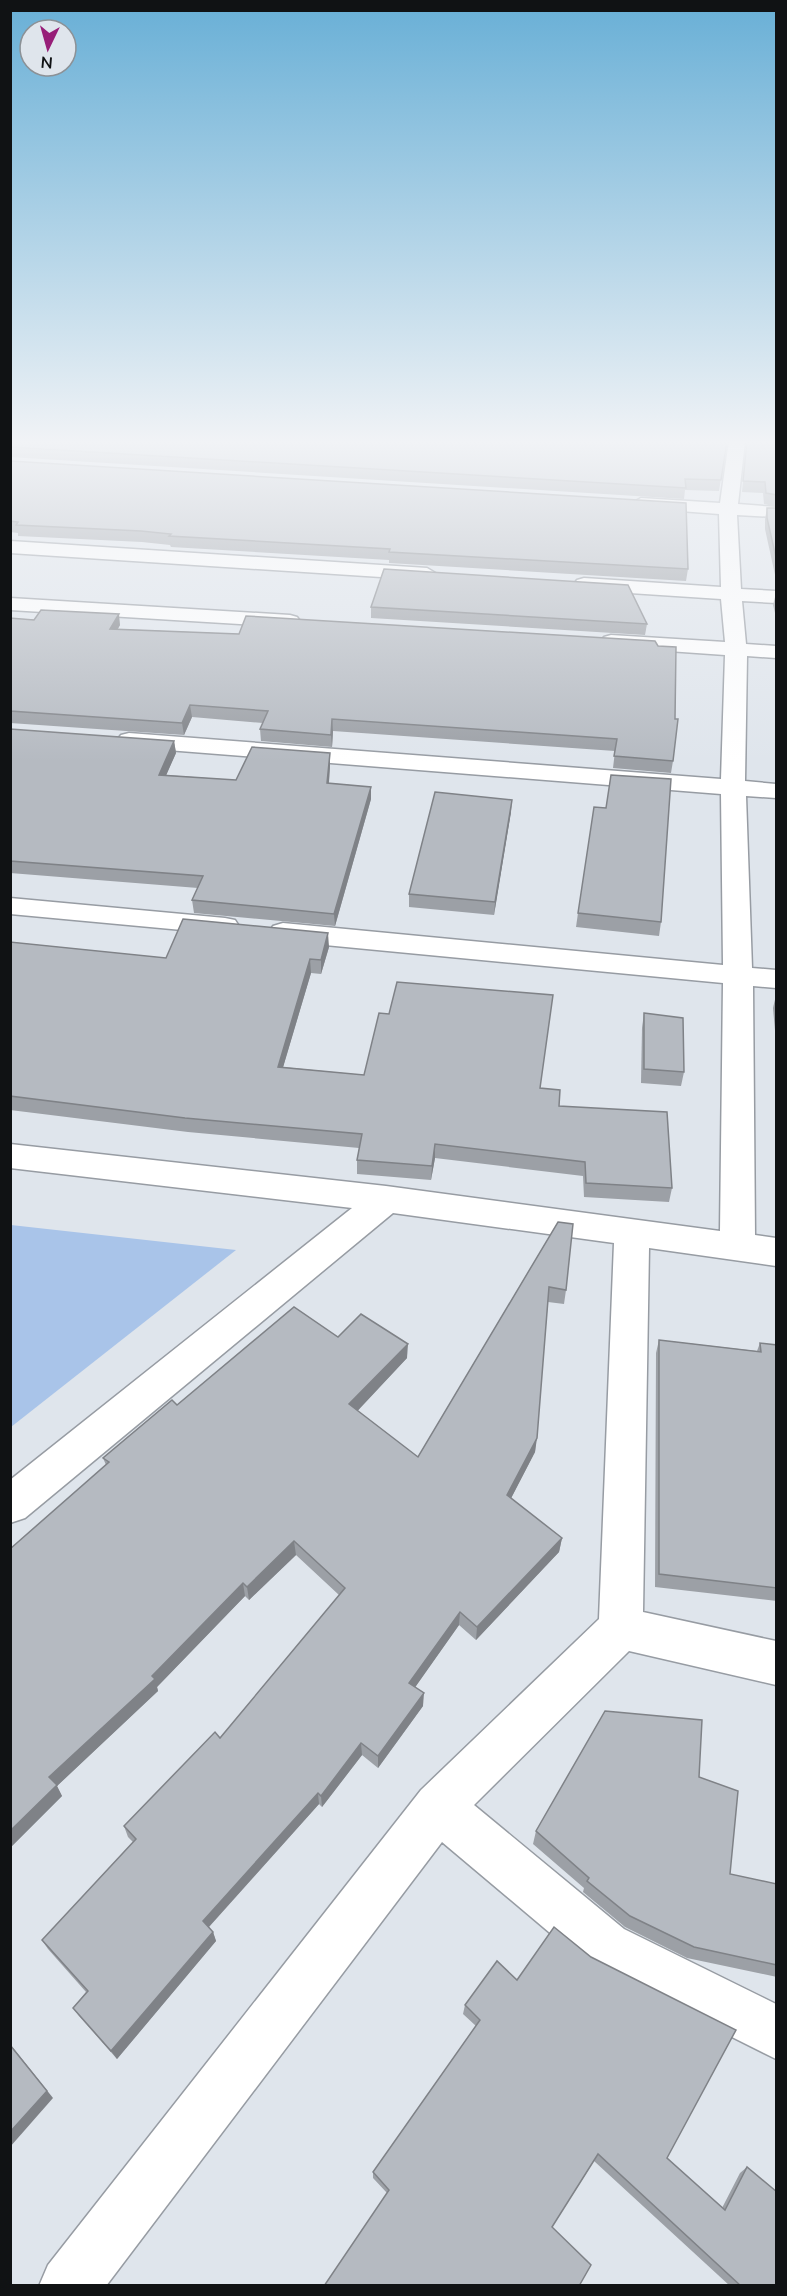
<svg xmlns="http://www.w3.org/2000/svg" width="787" height="2296" font-family="Mulish,sans-serif">
	<rect width="100%" height="100%" fill="#dfe5ec"/>
	<!-- green -->
	<polygon fill="#a9c4e9" points="11,1225 236,1250 11,1427"/>
	<g fill="none" stroke-linecap="round" stroke-linejoin="round">
		<!-- minor casing -->
		<g stroke="#979ca3" stroke-width="3">
			<g id="minor">
				<polygon points="729,441 745,441 738,504 776,507 776,517 737,515 741,589 776,591 776,603 742,601 746,644 776,646 776,658 747,656 745,781 776,784 776,798 746,796 752,968 776,970 776,988 753,986 755,1235 776,1238 776,1266 649,1248 643,1612 776,1641 776,1685 629,1651 474,1805 624,1929 776,2004 776,2059 588,1965 442,1842 106,2286 39,2286 48,2265 421,1790 599,1619 614,1243 393,1213 25,1518 10,1523 10,1480 352,1208 10,1168 10,1144 386,1186 720,1231 723,983 283,941 273,938 269,932 273,926 283,923 723,965 721,794 129,747 121,745 117,740 121,735 129,733 721,779 725,655 611,647 604,645 600,641 604,637 611,635 725,642 721,599 584,590 577,588 574,584 577,580 584,578 721,587 719,514 641,508 632,503 641,498 720,503"/>
				<polygon points="10,541 427,568 437,574 427,580 10,553"/>
				<polygon points="10,598 290,615 297,617 300,621 297,625 290,627 10,610"/>
				<polygon points="10,898 225,918 235,920 239,926 235,932 225,934 10,914"/>
			</g>
		</g>
		<!-- minor -->
		<use href="#minor" fill="#fff" fill-rule="evenodd"/>
	</g>
	<!-- wall -->
	<g fill="#9ca0a6">
		<polygon points="10,441 727,441 719,491 685,490 684,499 10,457"/>
		<polygon points="747,441 777,441 777,507 764,504 763,493 742,492"/>
		<polygon points="10,461 688,569 686,581 389,563 389,560 171,547 170,545 142,542 18,536 18,533 10,532"/>
		<polygon points="767,508 777,508 777,584 765,529 765,519"/>
		<polygon points="776,593 777,593 777,621 773,605"/>
		<polygon points="371,607 647,624 645,635 371,618"/>
		<polygon points="10,618 120,625 118,629 239,634 655,641 673,761 671,773 613,768 615,751 333,731 332,747 261,741 260,729 263,723 192,717 184,735 10,723"/>
		<polygon points="10,729 174,741 176,753 166,775 236,780 330,753 330,765 329,783 371,787 371,799 335,926 194,913 192,900 198,888 10,873"/>
		<polygon points="511,812 494,915 409,907 409,894"/>
		<polygon points="578,913 661,922 659,936 576,927"/>
		<polygon points="10,942 166,958 329,947 321,974 311,973 283,1067 364,1075 541,1088 559,1106 672,1188 669,1202 584,1197 583,1176 435,1158 431,1180 357,1174 357,1160 359,1148 188,1132 10,1110"/>
		<polygon points="776,995 777,995 777,1053 773,1008"/>
		<polygon points="644,1013 684,1072 681,1086 641,1083 642,1028"/>
		<polygon points="558,1222 566,1290 564,1304 548,1302 535,1452 511,1498 562,1538 559,1552 476,1640 459,1625 415,1687 423,1706 378,1768 362,1755 322,1807 319,1804 209,1927 213,1932 216,1941 117,2059 79,2016 73,2008 86,1992 48,1949 42,1940 133,1842 128,1837 124,1826 220,1738 339,1595 296,1555 249,1600 245,1596 157,1687 158,1691 57,1786 62,1796 10,1848 10,1549 106,1465 103,1458 177,1405 338,1337 407,1358 357,1411 418,1457"/>
		<polygon points="659,1340 757,1351 760,1343 777,1345 777,1601 655,1587 656,1353"/>
		<polygon points="699,1777 730,1874 777,1884 777,1977 687,1958 625,1927 583,1892 584,1888 533,1844 536,1831"/>
		<polygon points="465,2005 667,2158 722,2208 740,2173 747,2167 777,2286 730,2286 594,2161 552,2227 387,2193 373,2178 373,2172 476,2026 463,2014"/>
	</g>
	<!-- shaded-wall -->
	<g fill="#7f8287">
		<polygon points="119,614 120,625 111,640 110,629"/>
		<polygon points="190,705 192,717 184,735 182,723"/>
		<polygon points="332,719 333,731 332,747 331,735"/>
		<polygon points="174,741 176,753 161,787 159,775"/>
		<polygon points="330,753 330,765 328,795 327,783"/>
		<polygon points="371,787 371,799 335,926 334,914"/>
		<polygon points="512,800 511,812 494,915 495,902"/>
		<polygon points="328,933 329,947 321,974 321,960"/>
		<polygon points="310,959 311,973 279,1081 278,1067"/>
		<polygon points="435,1144 435,1158 431,1180 432,1166"/>
		<polygon points="408,1344 407,1358 350,1419 349,1404"/>
		<polygon points="537,1438 535,1452 506,1508 507,1495"/>
		<polygon points="562,1538 559,1552 476,1640 477,1627"/>
		<polygon points="294,1541 296,1555 249,1600 247,1587"/>
		<polygon points="243,1583 245,1596 157,1687 158,1691 57,1786 62,1796 10,1848 10,1831 49,1777 152,1676"/>
		<polygon points="460,1612 459,1625 409,1696 409,1683"/>
		<polygon points="424,1693 423,1706 378,1768 378,1756"/>
		<polygon points="361,1743 362,1755 322,1807 321,1796"/>
		<polygon points="318,1793 319,1804 206,1930 203,1921"/>
		<polygon points="213,1932 216,1941 117,2059 111,2051"/>
		<polygon points="10,2044 53,2098 10,2147"/>
	</g>
	<!-- building -->
	<g fill="#b5bac1" stroke="#7f8287" stroke-width="1.5">
		<polygon points="10,441 727,441 721,480 685,479 686,488 10,447"/>
		<polygon points="747,441 777,441 777,495 766,493 765,482 743,481"/>
		<polygon points="10,461 686,503 688,569 389,552 390,549 169,536 171,534 141,531 16,525 18,522 10,521"/>
		<polygon points="767,508 777,508 777,562 767,518"/>
		<polygon points="384,569 628,585 647,624 371,607"/>
		<polygon points="41,610 119,614 110,629 239,634 246,616 655,641 658,646 676,647 675,719 678,719 673,761 614,756 617,739 332,719 331,735 260,729 268,711 190,705 182,723 10,711 10,618 34,620"/>
		<polygon points="10,729 174,741 159,775 236,780 252,747 330,753 327,783 371,787 334,914 192,900 203,876 10,861"/>
		<polygon points="611,775 671,779 661,922 578,913 594,807 606,808"/>
		<polygon points="435,792 512,800 495,902 409,894"/>
		<polygon points="183,919 328,933 321,960 310,959 278,1067 364,1075 379,1013 389,1014 397,982 553,995 540,1088 560,1090 559,1106 667,1112 672,1188 586,1183 585,1162 435,1144 432,1166 357,1160 362,1134 185,1118 10,1096 10,942 166,958"/>
		<polygon points="644,1013 683,1018 684,1072 644,1069"/>
		<polygon points="558,1222 573,1224 566,1290 549,1287 537,1438 507,1495 562,1538 477,1627 460,1612 409,1683 424,1693 378,1756 361,1743 321,1796 318,1793 203,1921 213,1932 111,2051 73,2008 88,1991 42,1940 136,1839 124,1826 215,1732 220,1738 345,1588 294,1541 247,1587 243,1583 152,1676 155,1679 49,1777 57,1785 10,1831 10,1549 109,1462 103,1458 172,1400 177,1405 294,1307 338,1337 361,1314 408,1344 349,1404 418,1457"/>
		<polygon points="659,1340 761,1352 760,1343 777,1345 777,1588 659,1574"/>
		<polygon points="605,1711 702,1720 699,1777 738,1791 730,1874 777,1884 777,1965 694,1947 630,1916 587,1881 589,1878 536,1831"/>
		<polygon points="554,1927 591,1957 736,2030 667,2158 725,2210 747,2167 777,2192 777,2286 741,2286 598,2154 552,2227 591,2265 579,2286 324,2286 389,2190 373,2172 480,2020 465,2005 497,1961 517,1980"/>
		<polygon points="10,2045 47,2091 10,2132"/>
	</g>
	<!-- sky -->
	<linearGradient id="sky" x2="0" y2="1"><stop stop-color="#68afd6"/><stop offset="0.58" stop-color="#f1f3f6"/><stop offset="1" stop-color="#f1f3f6" stop-opacity="0"/></linearGradient>
	<rect width="787" height="762" fill="url(#sky)"/>
	<!-- border -->
	<rect width="787" height="2296" fill="none" stroke="#101214" stroke-width="24"/>
	<!-- north arrow -->
	<g transform="translate(48 48) rotate(185)"><circle r="28" fill="#dfe5ec" stroke="#8c9196" stroke-width="1.5"/>
	<path d="M0-4.5L10 22L0 15L-10 22Z" fill="#971e78"/>
	<text y="-9" font-size="16" font-weight="bold" text-anchor="middle" fill="#101214">N</text>
	</g>
</svg>
